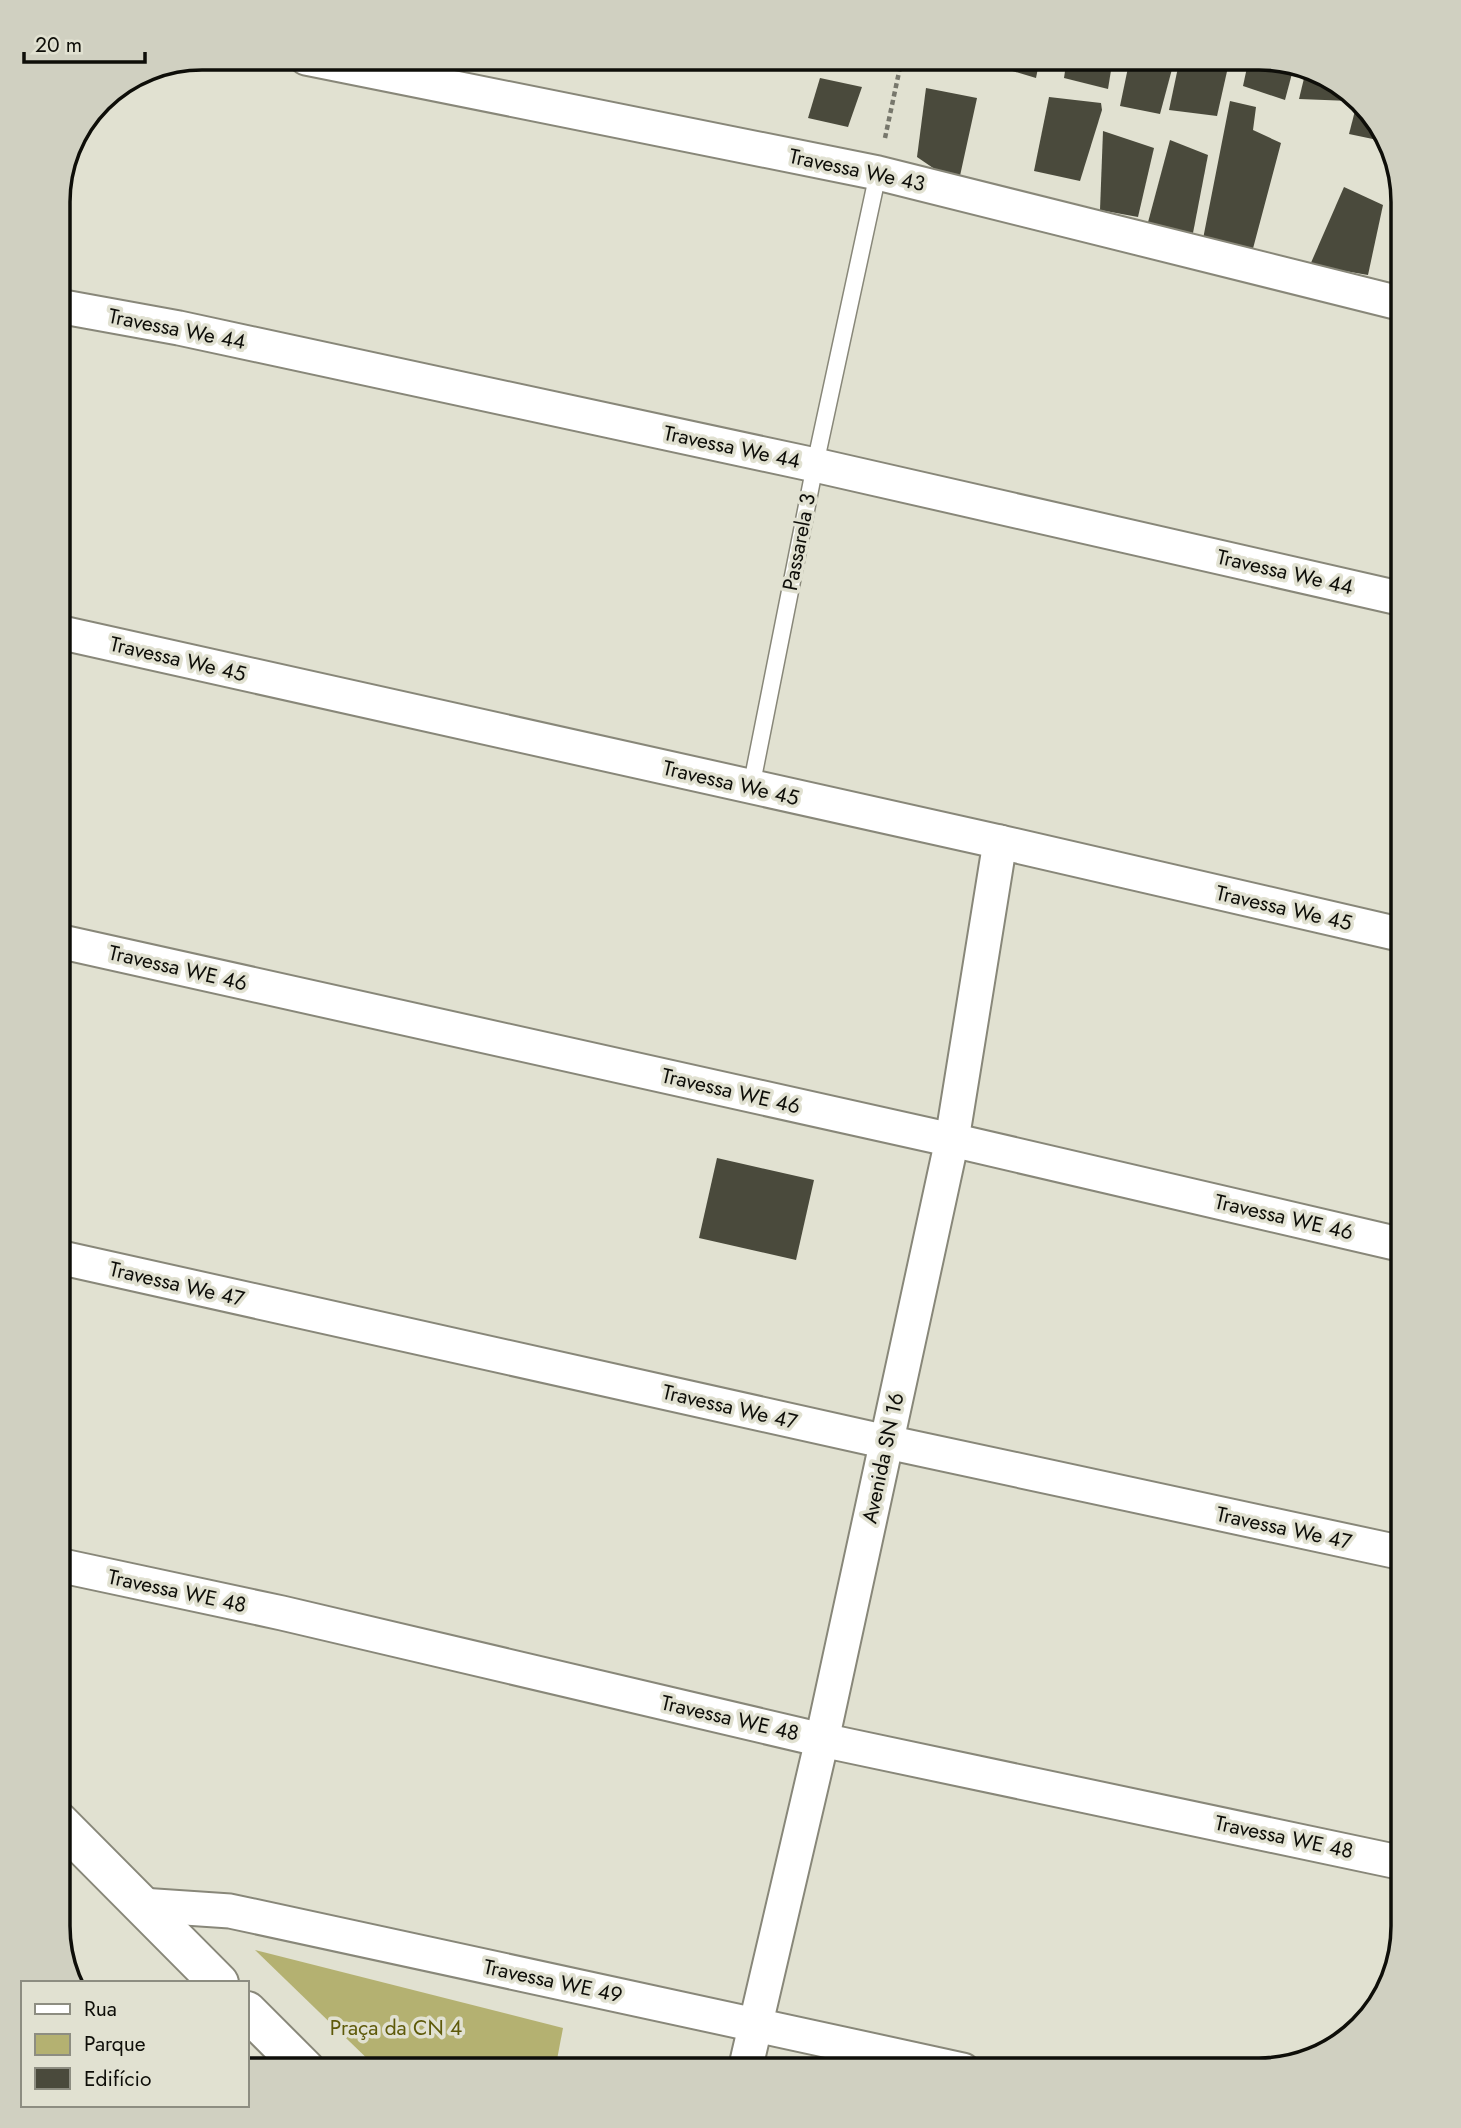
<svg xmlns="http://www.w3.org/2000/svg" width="1461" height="2128" font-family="Jost,sans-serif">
	<rect width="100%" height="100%" fill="#e1e1d1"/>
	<!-- green -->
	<polygon fill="#b4b171" points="255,1950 563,2028 555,2070 379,2070"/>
	<!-- building -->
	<g fill="#4a4a3c">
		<polygon points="521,58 552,58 549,71"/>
		<polygon points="1010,58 1040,58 1036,78 1009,70"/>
		<polygon points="1067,58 1113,58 1108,89 1064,78"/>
		<polygon points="1130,58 1175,58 1160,114 1120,106"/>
		<polygon points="1180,58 1230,58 1217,116 1169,110"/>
		<polygon points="1249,58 1268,58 1294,66 1285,100 1243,86"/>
		<polygon points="1306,70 1331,77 1351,97 1350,101 1299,99"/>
		<polygon points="820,78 862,87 848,127 808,118"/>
		<polygon points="926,88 977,98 958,185 917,157"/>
		<polygon points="1049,97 1101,103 1102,110 1080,181 1034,171"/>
		<polygon points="1230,101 1256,107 1253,130 1281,143 1251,256 1202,244"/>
		<polygon points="1357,103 1384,130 1387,142 1349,134"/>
		<polygon points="1103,131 1154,148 1138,217 1100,210"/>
		<polygon points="1170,140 1208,155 1193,233 1147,226"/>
		<polygon points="1344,187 1383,205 1368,275 1310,265"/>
		<polygon points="717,1158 814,1180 796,1260 699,1238"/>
	</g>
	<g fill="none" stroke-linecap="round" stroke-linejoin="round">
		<!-- service casing -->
		<g stroke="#888779" stroke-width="19">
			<polyline id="service" points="751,788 815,465 878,173"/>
		</g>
		<!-- minor casing -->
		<g stroke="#888779" stroke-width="37">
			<g id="minor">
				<polyline points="306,58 878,173 1403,304"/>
				<polyline points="58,306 179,328 815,465 1403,599"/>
				<polyline points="58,632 1000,842 1403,935"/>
				<polyline points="58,941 952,1140 1403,1245"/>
				<polyline points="58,1257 887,1442 1403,1553"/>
				<polyline points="58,1565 282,1613 822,1740 1403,1863"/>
				<polyline points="141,1905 230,1911 963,2070"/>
				<polyline points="745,2070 822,1740 952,1140 1000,842"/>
			</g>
		</g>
		<!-- primary casing -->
		<g stroke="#888779" stroke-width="42">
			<g id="primary">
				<polyline points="58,1821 219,1983"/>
				<polyline points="247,2011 306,2070"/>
			</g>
		</g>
		<!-- path -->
		<polyline stroke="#77776c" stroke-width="4.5" stroke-dasharray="5 3.5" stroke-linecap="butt" points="885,138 902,58"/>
		<!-- service -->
		<use href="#service" stroke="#fff" stroke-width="16"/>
		<!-- minor -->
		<use href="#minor" stroke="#fff" stroke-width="33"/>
		<!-- primary -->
		<use href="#primary" stroke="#fff" stroke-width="38"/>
	</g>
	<g text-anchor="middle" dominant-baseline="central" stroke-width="7" stroke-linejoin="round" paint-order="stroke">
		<!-- street labels -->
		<g font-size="21" fill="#0e0e09" stroke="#e1e1d1">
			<text transform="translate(857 170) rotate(12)">Travessa We 43</text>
			<text transform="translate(177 329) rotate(11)">Travessa We 44</text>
			<text transform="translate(732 447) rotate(12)">Travessa We 44</text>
			<text transform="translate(799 542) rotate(-79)">Passarela 3</text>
			<text transform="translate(1285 572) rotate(13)">Travessa We 44</text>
			<text transform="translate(178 659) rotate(13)">Travessa We 45</text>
			<text transform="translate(731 783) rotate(13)">Travessa We 45</text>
			<text transform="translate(1284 908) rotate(13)">Travessa We 45</text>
			<text transform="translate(178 968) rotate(13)">Travessa WE 46</text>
			<text transform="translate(731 1091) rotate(13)">Travessa WE 46</text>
			<text transform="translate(1284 1217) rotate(13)">Travessa WE 46</text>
			<text transform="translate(177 1284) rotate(13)">Travessa We 47</text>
			<text transform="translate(730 1407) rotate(13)">Travessa We 47</text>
			<text transform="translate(883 1458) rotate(-78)">Avenida SN 16</text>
			<text transform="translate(1284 1528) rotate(12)">Travessa We 47</text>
			<text transform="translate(177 1591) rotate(12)">Travessa WE 48</text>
			<text transform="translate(730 1718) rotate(13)">Travessa WE 48</text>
			<text transform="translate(1284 1837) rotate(12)">Travessa WE 48</text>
			<text transform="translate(553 1981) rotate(12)">Travessa WE 49</text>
		</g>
		<!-- park labels -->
		<g font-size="21" fill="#5e5a0a" stroke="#e1e1d1">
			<text x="396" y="2028">Praça da CN 4</text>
		</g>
	</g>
	<!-- crop -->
	<path d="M0 0H1461V2128H0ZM202 70H1259A132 132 0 0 1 1391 202V1926A132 132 0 0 1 1259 2058H202A132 132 0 0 1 70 1926V202A132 132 0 0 1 202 70Z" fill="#d0d0c1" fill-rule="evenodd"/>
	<path fill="none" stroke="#0e0e09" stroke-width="3.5" d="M202 70H1259A132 132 0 0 1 1391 202V1926A132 132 0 0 1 1259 2058H202A132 132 0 0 1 70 1926V202A132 132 0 0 1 202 70Z"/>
	<!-- legend -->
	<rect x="21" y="1981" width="228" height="126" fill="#e1e1d1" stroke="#8d8d81" stroke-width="2"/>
	<rect x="35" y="2004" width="35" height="10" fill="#ffffff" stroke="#8d8d81" stroke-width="2"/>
	<text x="84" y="2016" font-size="21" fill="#0e0e09">Rua</text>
	<rect x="35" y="2034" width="35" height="21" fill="#b4b171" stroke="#8d8d81" stroke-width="2"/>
	<text x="84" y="2051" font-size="21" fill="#0e0e09">Parque</text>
	<rect x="35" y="2068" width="35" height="21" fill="#4a4a3c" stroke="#8d8d81" stroke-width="2"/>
	<text x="84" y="2086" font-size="21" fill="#0e0e09">Edifício</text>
	<!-- scale -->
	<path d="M24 52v10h121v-10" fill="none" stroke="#0e0e09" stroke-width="3.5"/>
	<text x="35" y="52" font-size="21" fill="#0e0e09" stroke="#e1e1d1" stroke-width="5" paint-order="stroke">20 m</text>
</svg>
